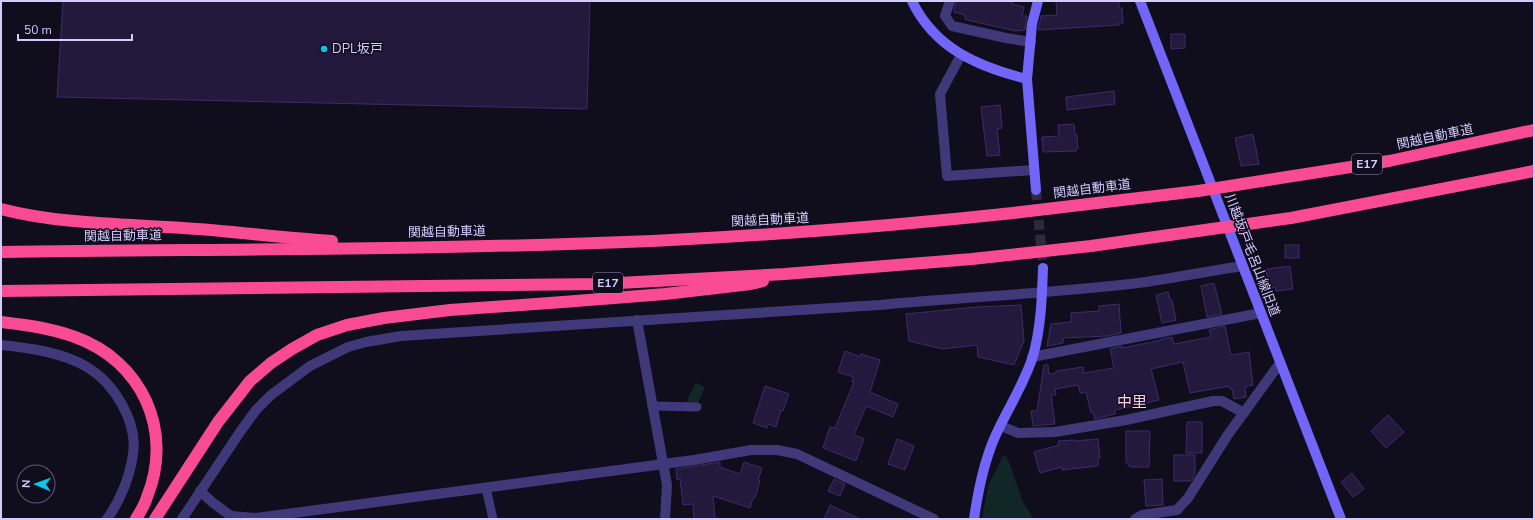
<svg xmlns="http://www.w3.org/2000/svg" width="1535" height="520" font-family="'Nunito Sans','Noto Sans JP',sans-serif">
	<rect width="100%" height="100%" fill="#100d1d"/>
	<!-- green -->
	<g fill="#102627">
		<polygon points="696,383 705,387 697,405 686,404 690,393"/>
		<polygon points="1005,455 1008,459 1023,502 1034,519 982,519 988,486 1003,456"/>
	</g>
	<!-- building -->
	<g fill="#23193d" stroke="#3c2c68">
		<polygon points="63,1 590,1 587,109 57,97"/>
		<polygon points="956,1 1013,1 1012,4 1024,7 1022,16 1027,16 1025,30 1016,31 967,20 965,19 965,15 954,12"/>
		<polygon points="1056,1 1119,1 1119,8 1122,8 1123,23 1119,23 1119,25 1038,30 1041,16 1057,15"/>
		<polygon points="1171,34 1185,34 1185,48 1171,49"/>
		<polygon points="1114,91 1115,104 1067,110 1066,97"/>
		<polygon points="1000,105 1002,128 997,129 1000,155 987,156 981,107"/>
		<polygon points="1074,124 1075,135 1077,135 1078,149 1076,149 1076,151 1043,152 1042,137 1059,136 1058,125"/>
		<polygon points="1253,134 1259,164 1241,166 1235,138"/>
		<rect x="1285" y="245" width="14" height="13"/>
		<polygon points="1290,266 1293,289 1276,291 1275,287 1269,289 1266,269"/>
		<polygon points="1214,283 1222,314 1207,317 1201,286"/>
		<polygon points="1168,292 1170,300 1172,300 1176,320 1162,323 1156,295"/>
		<polygon points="1119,304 1121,333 1107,336 1063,338 1063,343 1047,346 1051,324 1071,322 1071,313 1099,311 1099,306"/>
		<polygon points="1021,305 1024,341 1014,365 978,357 977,345 942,349 909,341 906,314 976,307"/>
		<polygon points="1225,326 1231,355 1249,352 1253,385 1245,387 1246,397 1234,399 1232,389 1230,389 1229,386 1190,393 1183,362 1151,369 1159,400 1115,410 1115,414 1095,419 1093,412 1091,413 1086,392 1080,393 1078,385 1055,389 1056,395 1051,395 1055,424 1033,426 1031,411 1037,411 1044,365 1048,365 1049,374 1056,373 1056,371 1083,367 1084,373 1114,368 1110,349 1122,346 1122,348 1162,340 1161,339 1172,337 1174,344 1211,337 1209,330"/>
		<polygon points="845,351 860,357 861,354 880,360 870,392 898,404 893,417 866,406 854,435 864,439 856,461 823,448 830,427 835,428 854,382 852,382 853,377 838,372"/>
		<polygon points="765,386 789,394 783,411 781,410 776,427 768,424 767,428 753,423"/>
		<polygon points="1388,415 1404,432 1386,448 1371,431"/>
		<polygon points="1187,422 1202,422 1202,453 1186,453"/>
		<polygon points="1126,431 1150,431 1149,467 1130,467 1126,462"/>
		<polygon points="897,439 914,446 905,470 888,464"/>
		<polygon points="1098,439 1100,458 1098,458 1098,466 1062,470 1062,467 1040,473 1034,452 1059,445 1058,441 1074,440 1075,441"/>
		<polygon points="1174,455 1195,455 1195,475 1191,481 1174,481"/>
		<polygon points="720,462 720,467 740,474 744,462 762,468 758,480 760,481 755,498 753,498 750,508 713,496 715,519 694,519 693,504 683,505 680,479 677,480 676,469"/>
		<polygon points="1352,473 1364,489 1353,497 1341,482"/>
		<polygon points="834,479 845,484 840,496 828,491"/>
		<polygon points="1162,479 1163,505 1146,506 1144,480"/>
		<polygon points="830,505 860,519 824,519"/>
	</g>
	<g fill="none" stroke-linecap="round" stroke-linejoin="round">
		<!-- secondary-tunnel -->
		<polyline stroke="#2d2a3f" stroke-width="10" stroke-dasharray="10 5" stroke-linecap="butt" points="1036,190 1043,268"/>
		<!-- lane -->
		<g stroke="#3f397a" stroke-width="9">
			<polyline points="652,406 697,407"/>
			<polyline points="486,488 493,519"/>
		</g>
		<!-- street -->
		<g stroke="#3f397a" stroke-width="10">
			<polyline points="950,1 945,16 952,26 1006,38 1031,42"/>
			<polyline points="961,55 940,94 947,176 1034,170"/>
			<polyline points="637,320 667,485 665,519"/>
			<path d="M1,345C29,348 62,352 87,367C114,383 138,422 133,454C130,477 120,501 107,519"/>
			<polyline points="1032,357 1261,313"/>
			<polyline points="1001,426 1018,433 1055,432 1126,420 1213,401 1222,401 1244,413"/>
			<polyline points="200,491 212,502 231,516 256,518 694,460 751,450 777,450 797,454 934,519"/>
			<path d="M182,519L240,432L256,410L271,395L310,366L348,347L366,342L401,336L879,305C968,297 1058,293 1146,282C1178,277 1210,271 1242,266"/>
			<polyline points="1135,519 1142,515 1177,510 1188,498 1227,436 1280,363"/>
		</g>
		<!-- secondary -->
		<g stroke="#7266f9" stroke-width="10">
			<path d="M912,1C935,49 979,67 1027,79"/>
			<polyline points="1140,1 1341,519"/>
			<polyline points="1036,190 1027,79 1032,24 1038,1"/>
			<path d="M974,519C978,491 983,465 994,439C1006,411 1024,385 1033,356C1041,328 1042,297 1043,268"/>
		</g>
		<!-- highway -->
		<g stroke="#f84b94" stroke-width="12">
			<path d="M1,209C59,224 124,224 183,228C233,231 282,238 332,241"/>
			<path d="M1,252C218,249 435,250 652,241C773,235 893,226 1013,213C1075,206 1136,198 1198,191"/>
			<polyline points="1,291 600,284 785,274 972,259 1091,246 1212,229"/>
			<path d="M1,322C27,325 50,328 75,337C142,361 174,431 147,497C145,505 140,512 136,519"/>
			<polyline points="155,519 218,422 250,381 271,363 292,349 317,335 347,325 384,318 450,310 563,302 665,294 751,284 763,281"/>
		</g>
		<!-- highway-bridge -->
		<g stroke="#f84b94" stroke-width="12">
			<polyline points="1198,191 1389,161 1534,130"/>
			<polyline points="1212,229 1291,218 1534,171"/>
		</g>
	</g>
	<!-- markers -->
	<circle fill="#0ac7ea" stroke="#100d1d" stroke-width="1.5" cx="324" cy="49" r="4"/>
	<g text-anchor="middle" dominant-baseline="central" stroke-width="3" stroke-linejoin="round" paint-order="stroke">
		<!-- shield labels -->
		<g fill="#100d1d" stroke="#9892ba" stroke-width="1">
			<rect x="1352" y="154" width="30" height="20" rx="3"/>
			<rect x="593" y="273" width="30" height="20" rx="3"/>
		</g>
		<g font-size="12" font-weight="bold" fill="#d3cbfd">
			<text x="1367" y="164">E17</text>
			<text x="608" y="283">E17</text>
		</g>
		<!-- poi labels -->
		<g font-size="13" fill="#d3cbfd" stroke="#100d1d" text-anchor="start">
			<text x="332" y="49">DPL坂戸</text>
		</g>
		<!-- street labels -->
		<g font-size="13" fill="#d3cbfd" stroke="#100d1d">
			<text transform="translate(1435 137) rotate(-12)">関越自動車道</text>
			<text transform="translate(1092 189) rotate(-7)">関越自動車道</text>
			<text transform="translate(770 220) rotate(-3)">関越自動車道</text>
			<text transform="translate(447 232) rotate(-1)">関越自動車道</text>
			<text transform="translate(123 236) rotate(-1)">関越自動車道</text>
			<text transform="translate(1252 255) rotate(69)">川越坂戸毛呂山線旧道</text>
		</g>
		<!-- quarter labels -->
		<g font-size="15" fill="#fdcde9" stroke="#100d1d">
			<text x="1132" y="402">中里</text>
		</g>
	</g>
	<!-- border -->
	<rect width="1535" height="520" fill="none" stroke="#d3cbfd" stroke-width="4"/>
	<!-- north arrow -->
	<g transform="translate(36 484) rotate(272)"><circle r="19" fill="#100d1d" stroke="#5e5977"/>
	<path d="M0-3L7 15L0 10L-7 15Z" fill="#0ac7ea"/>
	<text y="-6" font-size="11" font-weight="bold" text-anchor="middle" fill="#d3cbfd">N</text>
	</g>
	<!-- scale -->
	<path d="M18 34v6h114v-6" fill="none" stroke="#d3cbfd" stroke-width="2"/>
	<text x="24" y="34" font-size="12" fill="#d3cbfd" stroke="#100d1d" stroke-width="3" paint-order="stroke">50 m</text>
</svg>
